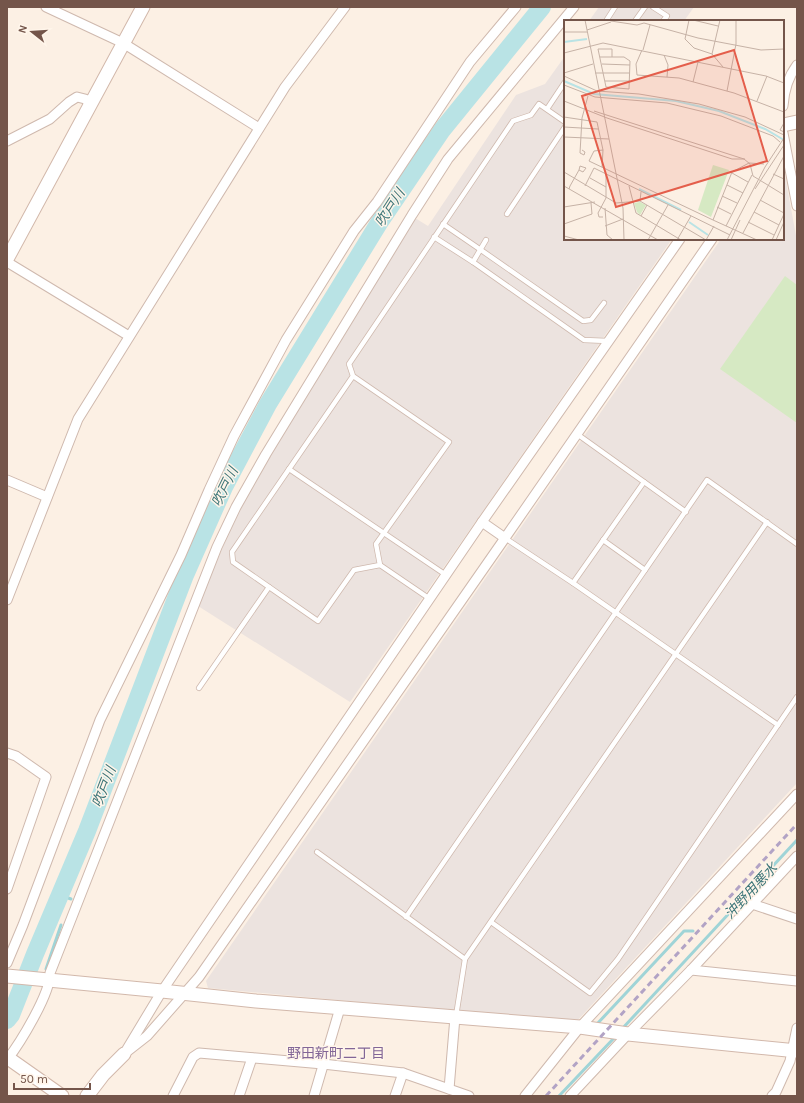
<svg xmlns="http://www.w3.org/2000/svg" width="804" height="1103" font-family="Karla,'Noto Sans JP',sans-serif">
	<rect width="100%" height="100%" fill="#fcf0e4"/>
	<!-- industrial -->
	<g fill="#ece3df">
		<polygon points="599,7 694,7 684,21 589,21"/>
		<polygon points="565,56 565,239 672,239 350,702 198,606 240,506 415,218 428,226 516,95 545,84"/>
		<polygon points="783,165 797,241 797,783 576,1022 208,988 206,981 721,239 783,239"/>
	</g>
	<!-- green -->
	<polygon fill="#d6e9c3" points="785,276 797,285 797,423 720,369"/>
	<g fill="none" stroke-linecap="round" stroke-linejoin="round">
		<!-- stream -->
		<g stroke="#9fd4d7" stroke-width="3">
			<polyline points="60,895 71,899"/>
			<polyline points="46,969 61,925"/>
			<polyline points="597,1024 684,931 693,931"/>
			<polyline points="621,1030 797,840"/>
			<polyline points="559,1096 615,1037"/>
		</g>
		<!-- river -->
		<polyline stroke="#b9e3e5" stroke-width="18" points="7,1020 11,1015 35,954 87,831 185,575 224,487 268,404 379,223 442,130 542,7"/>
		<!-- lane casing -->
		<g stroke="#cfb9ae" stroke-width="6">
			<g id="lane">
				<polyline points="653,7 667,16 663,21"/>
				<polyline points="606,21 615,7"/>
				<polyline points="635,21 645,7"/>
				<polyline points="547,109 565,82"/>
				<polyline points="507,214 565,127"/>
				<polyline points="443,224 481,250 583,321 591,320 604,303"/>
				<polyline points="434,237 473,262 584,340 608,341"/>
				<polyline points="473,262 486,240"/>
				<polyline points="353,376 449,442 376,544 380,565 354,570 318,621 233,562 232,552 353,376 349,364 513,121 531,115 539,104 565,122"/>
				<polyline points="577,434 686,512"/>
				<polyline points="289,469 446,575"/>
				<polyline points="505,538 573,583 778,725"/>
				<polyline points="603,540 645,570"/>
				<polyline points="380,565 430,599"/>
				<polyline points="573,583 644,482"/>
				<polyline points="199,688 269,587"/>
				<polyline points="317,852 465,959"/>
				<polyline points="406,917 707,480 797,544"/>
				<polyline points="491,922 590,993 618,959 797,697"/>
				<polyline points="456,1016 465,959 767,522"/>
			</g>
		</g>
		<!-- street casing -->
		<g stroke="#cfb9ae" stroke-width="11">
			<g id="street">
				<polyline points="46,7 123,43 259,128"/>
				<path d="M783,106C784,91 788,77 797,65"/>
				<polyline points="783,133 797,206"/>
				<polyline points="7,141 50,119 69,102 77,97 85,99 92,104"/>
				<polyline points="7,262 129,336"/>
				<polyline points="7,480 47,497"/>
				<polyline points="482,522 505,538"/>
				<polyline points="7,600 78,419 285,87 345,7"/>
				<polyline points="7,753 16,756 46,777 7,889"/>
				<polyline points="752,904 797,919"/>
				<polyline points="7,963 23,925 100,720 181,555 209,490 234,436 286,340 354,231 377,202 470,62 516,7"/>
				<polyline points="691,970 797,981"/>
				<polyline points="127,1049 162,991 482,522 680,239"/>
				<polyline points="124,1054 147,1036 199,977 505,538 712,239"/>
				<path d="M7,1060C20,1043 51,993 50,973L217,547L236,507L266,454L412,215L448,159L574,7"/>
				<polyline points="449,1089 455,1017"/>
				<polyline points="173,1096 193,1057 199,1053 323,1064 403,1073 469,1096"/>
				<polyline points="239,1096 252,1058"/>
				<polyline points="314,1096 340,1008"/>
				<polyline points="395,1096 403,1073"/>
				<polyline points="525,1096 580,1027 797,794"/>
				<polyline points="570,1096 628,1034 691,970 797,856"/>
				<polyline points="772,1096 776,1092 790,1061 797,1028"/>
			</g>
		</g>
		<!-- secondary casing -->
		<g stroke="#d2b8ab" stroke-width="15">
			<g id="secondary">
				<polyline points="783,125 797,122"/>
				<polyline points="7,259 143,7"/>
				<polyline points="7,976 162,991 256,1001 580,1027 628,1034 797,1051"/>
				<polyline points="8,1058 62,1096"/>
				<polyline points="87,1096 103,1075 124,1054"/>
			</g>
		</g>
		<!-- lane -->
		<use href="#lane" stroke="#fff" stroke-width="4.5"/>
		<!-- street -->
		<use href="#street" stroke="#fff" stroke-width="9"/>
		<!-- secondary -->
		<use href="#secondary" stroke="#fff" stroke-width="13"/>
		<!-- rail -->
		<polyline stroke="#b2a3c5" stroke-width="3" stroke-dasharray="6 4" stroke-linecap="butt" points="546,1096 797,824"/>
	</g>
	<g text-anchor="middle" dominant-baseline="central" stroke-width="3" stroke-linejoin="round" paint-order="stroke">
		<!-- water labels -->
		<g font-size="14" font-style="italic" fill="#3e7679" stroke="#fff5ea">
			<text transform="translate(390 208) rotate(-57)">吹戸川</text>
			<text transform="translate(225 487) rotate(-64)">吹戸川</text>
			<text transform="translate(104 787) rotate(-69)">吹戸川</text>
			<text transform="translate(751 891) rotate(-47)">沖野用悪水</text>
		</g>
		<!-- neighbourhood labels -->
		<g font-size="14" fill="#826697" stroke="#fff5ea">
			<text x="336" y="1053">野田新町二丁目</text>
		</g>
	</g>
	<!-- overview -->
	<g transform="translate(564 20)">
		<rect width="220" height="220" fill="#fcf0e4"/>
		<path d="M149,145L165,150L147,197L134,190ZM76,182L82,185L76,195L73,192L70,183Z" fill="#d6e9c3"/>
		<path fill="none" stroke="#b9e3e5" stroke-width="2" d="M0,22L23,19M0,61L30,74L112,81L155,91L201,109L220,120M75,169L117,190M125,202L144,215"/>
		<path fill="none" stroke="#c6b2a6" stroke-width="1" d="M21,0L59,188L60,220M125,0L121,19L130,28L148,34L159,47M129,0L154,6M47,1L73,5L80,3L134,18L197,30L220,29M23,10L47,2M0,12H23M78,30L72,44L73,55L115,58L170,73L220,92M79,30L86,5M0,33L39,23L202,56L220,63M148,34L156,0M100,35L104,45L103,57M36,37H60L66,41L65,69L42,67L34,29H48V37M38,44L66,45M0,53L29,44M31,53H66M0,56L33,71L75,74L135,84L181,97L220,115M41,61H66M129,62L134,42M0,65L31,77L103,83L157,96L209,116L216,122M163,71L172,24V0M0,81L43,98L168,139H181M193,81L203,56M30,91L180,139L186,144L189,156L220,175M0,97L33,102L39,130L38,147M220,103L216,110L220,112M0,107L34,109M0,117L45,119M18,130L21,132L20,135L16,133L18,98L24,76M39,130L30,131L25,141L149,200L168,152L185,143L200,144M0,152L52,183L76,181L77,172M168,153L184,162M209,154L220,159M26,158L42,167M163,165L179,173M0,166L94,220M21,166L30,148L166,215M65,166L72,193L117,220M5,169L6,166L15,150L16,146L22,148L19,152L15,150M191,169L220,125M158,176L173,183M196,180L220,193M76,181L142,220M0,187L31,182M153,187L167,194M41,188L43,215L49,220M190,192L215,205M77,196L83,185M39,197H35L34,193L42,178V154M149,200L193,220M184,202L210,215M0,204L28,194L27,183M41,206L59,199M162,206L188,155M179,213L220,136M0,216L15,220M84,220L104,185M113,220L127,196M142,220L150,206M163,220L201,147L220,118M167,220L176,200M208,220L220,194M212,220L220,202"/>
		<path fill="#e45e4b" fill-opacity="0.15" stroke="#e45e4b" stroke-width="2" d="M170,30L203,141L52,187L18,76Z"/>
		<rect width="220" height="220" fill="none" stroke="#74554a" stroke-width="2"/>
	</g>
	<!-- border -->
	<rect width="804" height="1103" fill="none" stroke="#74554a" stroke-width="16"/>
	<!-- north arrow -->
	<g transform="translate(32 32) rotate(287)" stroke="#fff5ea" stroke-width="3" paint-order="stroke">
	<path d="M0-3L7 15L0 10L-7 15Z" fill="#74554a"/>
	<text y="-6" font-size="11" font-weight="bold" text-anchor="middle" fill="#74554a">N</text>
	</g>
	<!-- scale -->
	<path d="M14 1083v6h76v-6" fill="none" stroke="#74554a" stroke-width="2"/>
	<text x="20" y="1083" font-size="12" fill="#74554a" stroke="#fff5ea" stroke-width="3" paint-order="stroke">50 m</text>
</svg>
